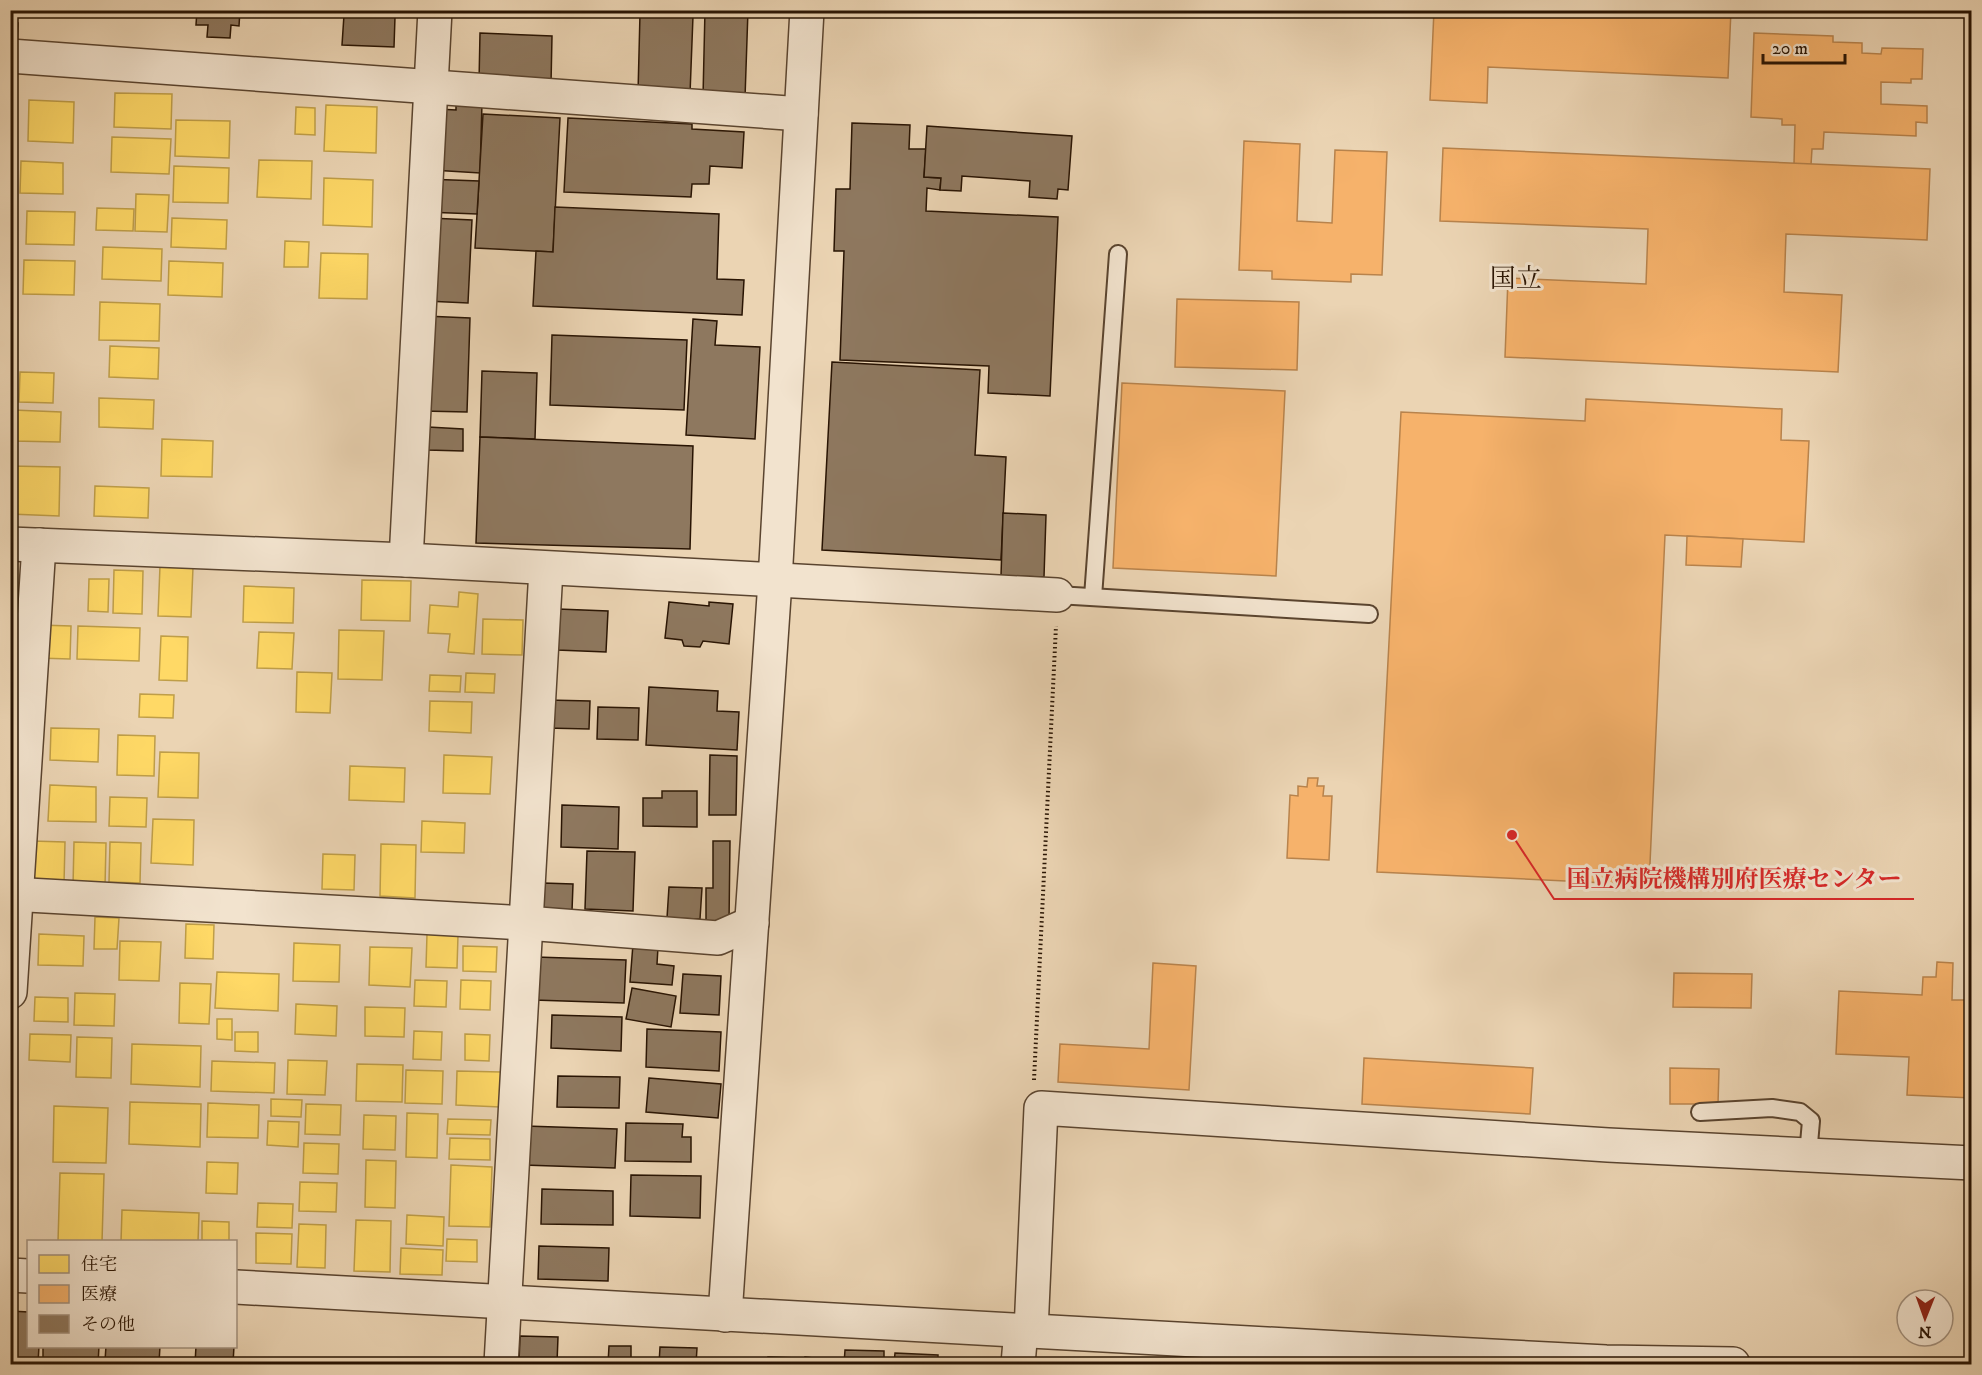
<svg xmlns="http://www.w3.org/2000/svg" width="1982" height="1375" font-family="'IM FELL DW Pica','Noto Serif JP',serif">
	<rect width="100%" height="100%" fill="#ebd4b3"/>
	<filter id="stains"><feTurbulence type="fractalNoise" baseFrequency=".00333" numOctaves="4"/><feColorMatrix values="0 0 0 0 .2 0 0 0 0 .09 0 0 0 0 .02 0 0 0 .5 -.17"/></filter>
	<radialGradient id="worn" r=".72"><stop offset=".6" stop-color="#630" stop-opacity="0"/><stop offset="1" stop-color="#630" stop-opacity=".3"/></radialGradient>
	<!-- homes -->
	<g fill="#ffd966" stroke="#bf9e48" stroke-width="1.5">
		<polygon points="115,93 172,94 171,129 114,127"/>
		<polygon points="29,100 74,102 73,143 28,141"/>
		<polygon points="326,105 377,107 376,153 324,151"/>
		<polygon points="296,107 315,108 315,135 295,134"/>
		<polygon points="176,120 230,121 229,158 175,156"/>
		<polygon points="112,137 171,139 169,174 111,172"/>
		<polygon points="10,149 15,149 14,183 10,183"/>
		<polygon points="259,160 312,161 311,199 257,197"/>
		<polygon points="21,161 63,163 63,194 20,193"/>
		<polygon points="174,166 229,168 228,203 173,202"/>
		<polygon points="324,178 373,180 372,227 323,225"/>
		<polygon points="136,194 169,195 167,232 135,231"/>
		<polygon points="97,208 134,209 133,231 96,230"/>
		<polygon points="27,211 75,212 74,245 26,244"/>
		<polygon points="172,218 227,220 226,249 171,247"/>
		<polygon points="285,241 309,242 308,267 284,267"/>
		<polygon points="103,247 162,249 161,281 102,279"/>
		<polygon points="321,253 368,254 367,299 319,298"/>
		<polygon points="24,260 75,261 74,295 23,294"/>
		<polygon points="169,261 223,263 222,297 168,295"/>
		<polygon points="100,302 160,304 159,341 99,340"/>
		<polygon points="110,346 159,348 158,379 109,377"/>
		<polygon points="20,372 54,373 53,403 19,402"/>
		<polygon points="99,398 154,400 153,429 99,427"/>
		<polygon points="13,410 61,412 60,442 12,441"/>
		<polygon points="162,439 213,441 212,477 161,476"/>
		<polygon points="10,466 60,467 59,516 10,514"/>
		<polygon points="95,486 149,488 148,518 94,516"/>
		<polygon points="10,560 13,560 12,604 10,604"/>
		<polygon points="160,566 193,567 191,617 158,616"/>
		<polygon points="114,570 143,571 142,614 113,613"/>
		<polygon points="89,579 109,579 108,612 88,611"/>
		<polygon points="362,580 411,581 410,621 361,620"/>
		<polygon points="244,586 294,588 293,623 243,622"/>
		<polygon points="459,592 478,594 474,654 448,652 450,634 428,633 430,605 458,607"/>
		<polygon points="483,619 523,620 522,655 482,654"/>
		<polygon points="10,625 15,625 13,660 10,660"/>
		<polygon points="39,625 71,626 70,659 38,658"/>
		<polygon points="78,626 140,628 139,661 77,659"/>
		<polygon points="339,630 384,631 382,680 338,679"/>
		<polygon points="259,632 294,633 292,669 257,668"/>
		<polygon points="161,636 188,637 187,681 159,680"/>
		<polygon points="297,672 332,673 330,713 296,712"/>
		<polygon points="466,673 495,674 494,693 465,692"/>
		<polygon points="430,675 461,676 460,692 429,691"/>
		<polygon points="140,694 174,695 173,718 139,717"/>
		<polygon points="430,701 472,702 471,733 429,731"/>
		<polygon points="51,728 99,729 98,762 50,760"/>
		<polygon points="118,735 155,736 154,776 117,775"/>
		<polygon points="160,752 199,753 198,798 158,797"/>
		<polygon points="444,755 492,757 490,794 443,793"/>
		<polygon points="350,766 405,768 404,802 349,800"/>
		<polygon points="50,785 96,787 96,822 48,821"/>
		<polygon points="110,797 147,798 146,827 109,826"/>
		<polygon points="153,819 194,820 193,865 151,863"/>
		<polygon points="422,821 465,823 464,853 421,852"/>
		<polygon points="32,841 65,842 64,884 31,883"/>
		<polygon points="74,842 106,843 105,887 73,886"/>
		<polygon points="110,842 141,843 140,883 109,882"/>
		<polygon points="381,844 416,845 415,898 380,896"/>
		<polygon points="323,854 355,855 354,890 322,889"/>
		<polygon points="95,917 119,918 117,949 94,949"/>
		<polygon points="186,924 214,925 213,959 185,958"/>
		<polygon points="39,934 84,936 83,966 38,965"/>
		<polygon points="427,934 458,935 457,968 426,967"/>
		<polygon points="120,941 161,942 159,981 119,980"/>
		<polygon points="294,943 340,945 339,982 293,981"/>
		<polygon points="463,946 497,947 496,972 463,971"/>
		<polygon points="370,947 412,948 410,987 369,985"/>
		<polygon points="217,972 279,974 278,1011 215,1008"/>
		<polygon points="415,980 447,981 446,1007 414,1006"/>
		<polygon points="461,980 491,981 490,1010 460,1009"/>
		<polygon points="180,983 211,984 209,1024 179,1023"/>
		<polygon points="75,993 115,994 114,1026 74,1025"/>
		<polygon points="35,997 68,998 68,1022 34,1021"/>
		<polygon points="296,1004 337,1006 336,1036 295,1034"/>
		<polygon points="365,1007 405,1008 404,1037 365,1036"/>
		<polygon points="217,1019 232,1019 232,1040 217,1039"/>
		<polygon points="414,1031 442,1032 441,1060 413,1059"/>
		<polygon points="235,1032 258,1032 258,1052 235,1051"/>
		<polygon points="30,1034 71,1035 70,1062 29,1060"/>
		<polygon points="465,1034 490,1035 489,1061 465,1060"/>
		<polygon points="77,1037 112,1038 111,1078 76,1077"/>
		<polygon points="132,1044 201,1046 200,1087 131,1084"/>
		<polygon points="288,1060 327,1061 325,1095 287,1094"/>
		<polygon points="212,1061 275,1063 274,1093 211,1091"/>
		<polygon points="357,1064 403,1065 402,1102 356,1101"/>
		<polygon points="406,1070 443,1071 442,1104 405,1103"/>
		<polygon points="457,1071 501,1072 500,1107 456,1105"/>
		<polygon points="271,1099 302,1100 301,1117 271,1116"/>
		<polygon points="130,1102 201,1104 200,1147 129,1144"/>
		<polygon points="208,1103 259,1105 258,1138 207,1137"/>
		<polygon points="306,1104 341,1105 340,1135 305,1134"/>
		<polygon points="54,1106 108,1108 106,1163 53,1162"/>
		<polygon points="407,1113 438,1114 437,1158 406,1157"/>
		<polygon points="364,1115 396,1116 395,1150 363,1149"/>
		<polygon points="448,1119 491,1120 490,1135 447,1134"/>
		<polygon points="268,1121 299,1122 298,1147 267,1145"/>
		<polygon points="450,1138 490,1139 490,1160 449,1159"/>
		<polygon points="304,1143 339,1144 338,1174 303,1173"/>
		<polygon points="366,1160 396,1161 395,1208 365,1207"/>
		<polygon points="207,1162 238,1163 237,1194 206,1193"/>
		<polygon points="451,1165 492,1167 490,1227 449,1226"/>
		<polygon points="60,1173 104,1174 102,1242 58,1242"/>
		<polygon points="300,1182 337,1183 336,1212 299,1211"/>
		<polygon points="258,1203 293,1204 292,1228 257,1227"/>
		<polygon points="122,1210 199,1213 198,1242 121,1242"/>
		<polygon points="407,1215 444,1217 443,1246 406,1244"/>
		<polygon points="356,1220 391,1221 390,1272 354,1271"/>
		<polygon points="202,1221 229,1222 229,1242 202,1242"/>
		<polygon points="299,1224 326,1225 325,1268 297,1267"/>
		<polygon points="256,1233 292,1234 291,1264 256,1263"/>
		<polygon points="447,1239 477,1240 477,1262 446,1261"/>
		<polygon points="401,1248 443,1250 442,1275 400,1274"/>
	</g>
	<!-- health -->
	<g fill="#f6b26b" stroke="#b8834c" stroke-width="1.5">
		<polygon points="1434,10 1619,10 1666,13 1666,10 1731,10 1728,78 1488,67 1487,103 1430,100"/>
		<polygon points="1754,33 1833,36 1833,42 1862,43 1862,53 1881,54 1882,48 1923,49 1922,79 1911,79 1911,83 1881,82 1881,104 1927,106 1927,123 1916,122 1916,136 1824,132 1823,149 1812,149 1811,165 1794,164 1795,125 1782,125 1782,119 1751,117"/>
		<polygon points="1244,141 1300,144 1297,221 1332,223 1335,150 1387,152 1382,275 1351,274 1351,282 1272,279 1272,271 1239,270"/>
		<polygon points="1443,148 1930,169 1927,240 1786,234 1784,292 1842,295 1838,372 1505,357 1508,278 1646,284 1648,229 1440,221"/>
		<polygon points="1177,299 1299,302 1297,370 1175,367"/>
		<polygon points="1122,383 1285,391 1276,576 1113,568"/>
		<polygon points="1586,399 1782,409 1781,440 1809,441 1804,542 1665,535 1649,885 1377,872 1401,412 1585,421"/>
		<polygon points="1687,536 1743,539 1741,567 1686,565"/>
		<polygon points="1308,778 1318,778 1317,786 1324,786 1323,796 1332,796 1329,860 1287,858 1290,795 1298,796 1298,786 1307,787"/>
		<polygon points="1937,962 1953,963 1952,1000 1969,1000 1969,989 1972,989 1972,1098 1907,1095 1909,1057 1836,1054 1839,991 1922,995 1923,977 1936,977"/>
		<polygon points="1153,963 1196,966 1189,1090 1058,1082 1060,1044 1149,1049"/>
		<polygon points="1674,973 1752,974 1751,1008 1673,1007"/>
		<polygon points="1364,1058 1533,1068 1530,1114 1362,1104"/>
		<polygon points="1670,1068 1719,1069 1718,1104 1670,1104"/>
	</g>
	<!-- building -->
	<g fill="#8e785f" stroke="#291403" stroke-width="1.5">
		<polygon points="197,10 240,10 239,26 231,25 230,38 207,37 208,25 196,25"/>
		<polygon points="705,10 748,10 745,98 703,97"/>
		<polygon points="640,14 693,16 690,94 638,93"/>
		<polygon points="344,15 395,17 394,47 342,45"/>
		<polygon points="10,23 18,23 17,48 10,48"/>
		<polygon points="480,33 552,36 551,84 479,82"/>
		<polygon points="456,101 482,103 480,173 432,170 438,109 456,110"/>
		<polygon points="483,114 560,118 553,252 475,248"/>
		<polygon points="568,118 692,124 692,129 744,132 742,168 710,166 709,184 692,184 691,197 564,192"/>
		<polygon points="852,123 910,125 909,149 926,149 924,177 941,178 940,190 927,188 926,211 1058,217 1050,396 988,393 989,366 840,360 844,251 834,251 836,189 850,189"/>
		<polygon points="927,126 1072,136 1068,190 1058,189 1057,199 1029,197 1030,181 962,176 961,191 940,190 941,178 924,177"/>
		<polygon points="426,179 479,181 477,214 425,212"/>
		<polygon points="555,207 719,214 717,279 744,280 742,315 533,306 536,251 553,252"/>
		<polygon points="430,218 472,220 468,303 426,301"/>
		<polygon points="425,316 470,318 467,412 422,411"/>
		<polygon points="693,319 717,321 715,345 760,347 755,439 686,435"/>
		<polygon points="552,335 687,340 684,410 550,405"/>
		<polygon points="832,362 980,370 975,455 1006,457 1001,560 822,550"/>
		<polygon points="482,371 537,373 535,439 480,437"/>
		<polygon points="428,427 463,429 463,451 427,450"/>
		<polygon points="480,437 693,446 690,549 476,543"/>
		<polygon points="1003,513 1046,515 1044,577 1001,576"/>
		<polygon points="669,602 709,606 709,602 733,604 729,644 703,641 700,647 684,646 682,640 665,638"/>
		<polygon points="558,609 608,611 606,652 557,650"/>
		<polygon points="649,687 718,691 717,711 739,712 737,750 646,745"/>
		<polygon points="547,700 590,701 589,729 546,728"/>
		<polygon points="598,707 639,708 638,740 597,739"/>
		<polygon points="710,755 737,756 736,815 709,815"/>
		<polygon points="662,791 697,791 697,827 643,826 643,798 662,798"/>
		<polygon points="562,805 619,807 618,849 561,847"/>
		<polygon points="713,841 730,841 729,923 706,922 706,888 713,888"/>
		<polygon points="587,851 635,852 633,911 585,909"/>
		<polygon points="543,883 573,884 572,911 542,911"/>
		<polygon points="669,887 702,888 700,919 667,918"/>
		<polygon points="633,944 658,947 657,964 674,966 672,985 630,982"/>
		<polygon points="536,957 626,960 624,1003 534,1000"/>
		<polygon points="683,974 721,976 719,1015 680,1013"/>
		<polygon points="632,988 676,996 671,1027 626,1019"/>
		<polygon points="552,1015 622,1017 621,1051 551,1048"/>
		<polygon points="647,1029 721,1032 719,1071 646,1067"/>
		<polygon points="558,1076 620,1077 619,1108 557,1107"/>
		<polygon points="649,1078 721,1084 718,1118 646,1112"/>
		<polygon points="626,1123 683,1124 682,1137 691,1137 691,1162 625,1161"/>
		<polygon points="525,1126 617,1129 615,1168 523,1165"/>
		<polygon points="631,1175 701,1176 700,1218 630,1216"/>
		<polygon points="542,1189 613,1191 613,1225 541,1224"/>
		<polygon points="539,1246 609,1248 608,1281 538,1279"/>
		<polygon points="10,1311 28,1312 28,1346 39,1346 38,1363 10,1362"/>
		<polygon points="520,1336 558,1337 557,1363 519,1362"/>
		<polygon points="43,1346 99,1346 98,1364 43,1364"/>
		<polygon points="106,1346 160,1346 159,1363 105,1361"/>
		<polygon points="196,1346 234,1346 233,1364 195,1364"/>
		<polygon points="609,1346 631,1346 631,1364 608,1364"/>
		<polygon points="660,1347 697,1348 696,1364 659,1364"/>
		<polygon points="845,1350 884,1351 884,1364 844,1364"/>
		<polygon points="895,1353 938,1355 938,1364 894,1364"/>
		<polygon points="768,1357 799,1358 799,1364 768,1364"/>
		<polygon points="805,1357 831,1360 831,1364 805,1364"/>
		<rect x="954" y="1359" width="41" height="5"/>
	</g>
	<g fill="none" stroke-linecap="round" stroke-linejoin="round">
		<!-- service casing -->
		<g stroke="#5a442f" stroke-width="20">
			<g id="service">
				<polyline points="1057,595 1369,614"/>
				<polyline points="1093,597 1118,254"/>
				<polyline points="1700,1112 1772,1108 1800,1112 1811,1121 1808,1155"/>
			</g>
		</g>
		<!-- minor casing -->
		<g stroke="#5a442f" stroke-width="36">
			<g id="minor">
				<polyline points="10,56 801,114"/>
				<polyline points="10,544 406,560 1057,595"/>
				<polyline points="406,560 435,10"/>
				<polyline points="10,894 526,923 718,938 752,923"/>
				<polyline points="10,992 39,545"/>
				<polyline points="1031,1331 1041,1108 1608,1145 1972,1163"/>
				<polyline points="501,1364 546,569"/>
				<polyline points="1018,1364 1021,1330"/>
			</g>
		</g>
		<!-- tertiary casing -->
		<g stroke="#5a442f" stroke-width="36">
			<g id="tertiary">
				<polyline points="10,1275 28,1276"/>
				<polyline points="236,1287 1376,1350 1606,1362 1733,1364"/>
				<polyline points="725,1315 775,581 807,10"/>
			</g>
		</g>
		<!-- path -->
		<polyline stroke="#291403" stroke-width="4" stroke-dasharray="1.5 3" stroke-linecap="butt" points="1034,1080 1056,626"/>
		<!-- service -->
		<use href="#service" stroke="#f2e3ce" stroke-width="16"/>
		<!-- minor -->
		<use href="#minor" stroke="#f2e3ce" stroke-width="33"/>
		<!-- tertiary -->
		<use href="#tertiary" stroke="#f2e3ce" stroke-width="33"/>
	</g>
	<g text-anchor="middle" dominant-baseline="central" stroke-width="6" stroke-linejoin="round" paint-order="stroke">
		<!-- quarter labels -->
		<g font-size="26" fill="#291403" stroke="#f2e3ce">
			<text x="1516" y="279">国立</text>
		</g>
	</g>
	<!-- callouts -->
	<path fill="none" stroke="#d62828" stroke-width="2" d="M1512 835L1554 899H1914"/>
	<circle fill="#d62828" stroke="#f2e3ce" stroke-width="2" cx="1512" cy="835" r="6"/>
	<g font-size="24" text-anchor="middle" font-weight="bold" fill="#d62828" stroke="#f2e3ce" stroke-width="6" stroke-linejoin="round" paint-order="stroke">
		<text x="1734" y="887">国立病院機構別府医療センター</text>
	</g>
	<!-- margin -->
	<rect width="1982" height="1375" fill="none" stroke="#ebd4b3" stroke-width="36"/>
	<rect x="12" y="12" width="1958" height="1351" fill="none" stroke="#291403" stroke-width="3"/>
	<rect x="18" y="18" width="1946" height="1339" fill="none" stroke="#291403" stroke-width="1.5"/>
	<!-- legend -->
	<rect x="27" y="1240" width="210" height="108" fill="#f2e3ce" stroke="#a2907d" stroke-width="1.5"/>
	<rect x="39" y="1255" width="30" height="18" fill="#ffd966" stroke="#a2907d" stroke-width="1.5"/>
	<text x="81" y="1270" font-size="18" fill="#291403">住宅</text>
	<rect x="39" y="1285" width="30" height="18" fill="#f6b26b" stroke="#a2907d" stroke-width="1.5"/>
	<text x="81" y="1300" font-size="18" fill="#291403">医療</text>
	<rect x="39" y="1315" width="30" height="18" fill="#8e785f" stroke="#a2907d" stroke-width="1.5"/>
	<text x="81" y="1330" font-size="18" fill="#291403">その他</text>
	<!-- north arrow -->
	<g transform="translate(1925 1318) rotate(181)"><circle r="28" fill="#f2e3ce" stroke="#a2907d" stroke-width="1.5"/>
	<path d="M0-4.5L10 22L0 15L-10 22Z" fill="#8f2418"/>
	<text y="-9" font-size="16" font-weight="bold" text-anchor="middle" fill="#291403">N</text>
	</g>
	<!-- scale -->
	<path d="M1763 54v9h82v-9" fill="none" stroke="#291403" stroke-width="3"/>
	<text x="1772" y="54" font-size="18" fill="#291403" stroke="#f2e3ce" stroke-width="4.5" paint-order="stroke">20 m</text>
	<rect width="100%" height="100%" filter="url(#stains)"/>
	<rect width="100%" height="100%" fill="url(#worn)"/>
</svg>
